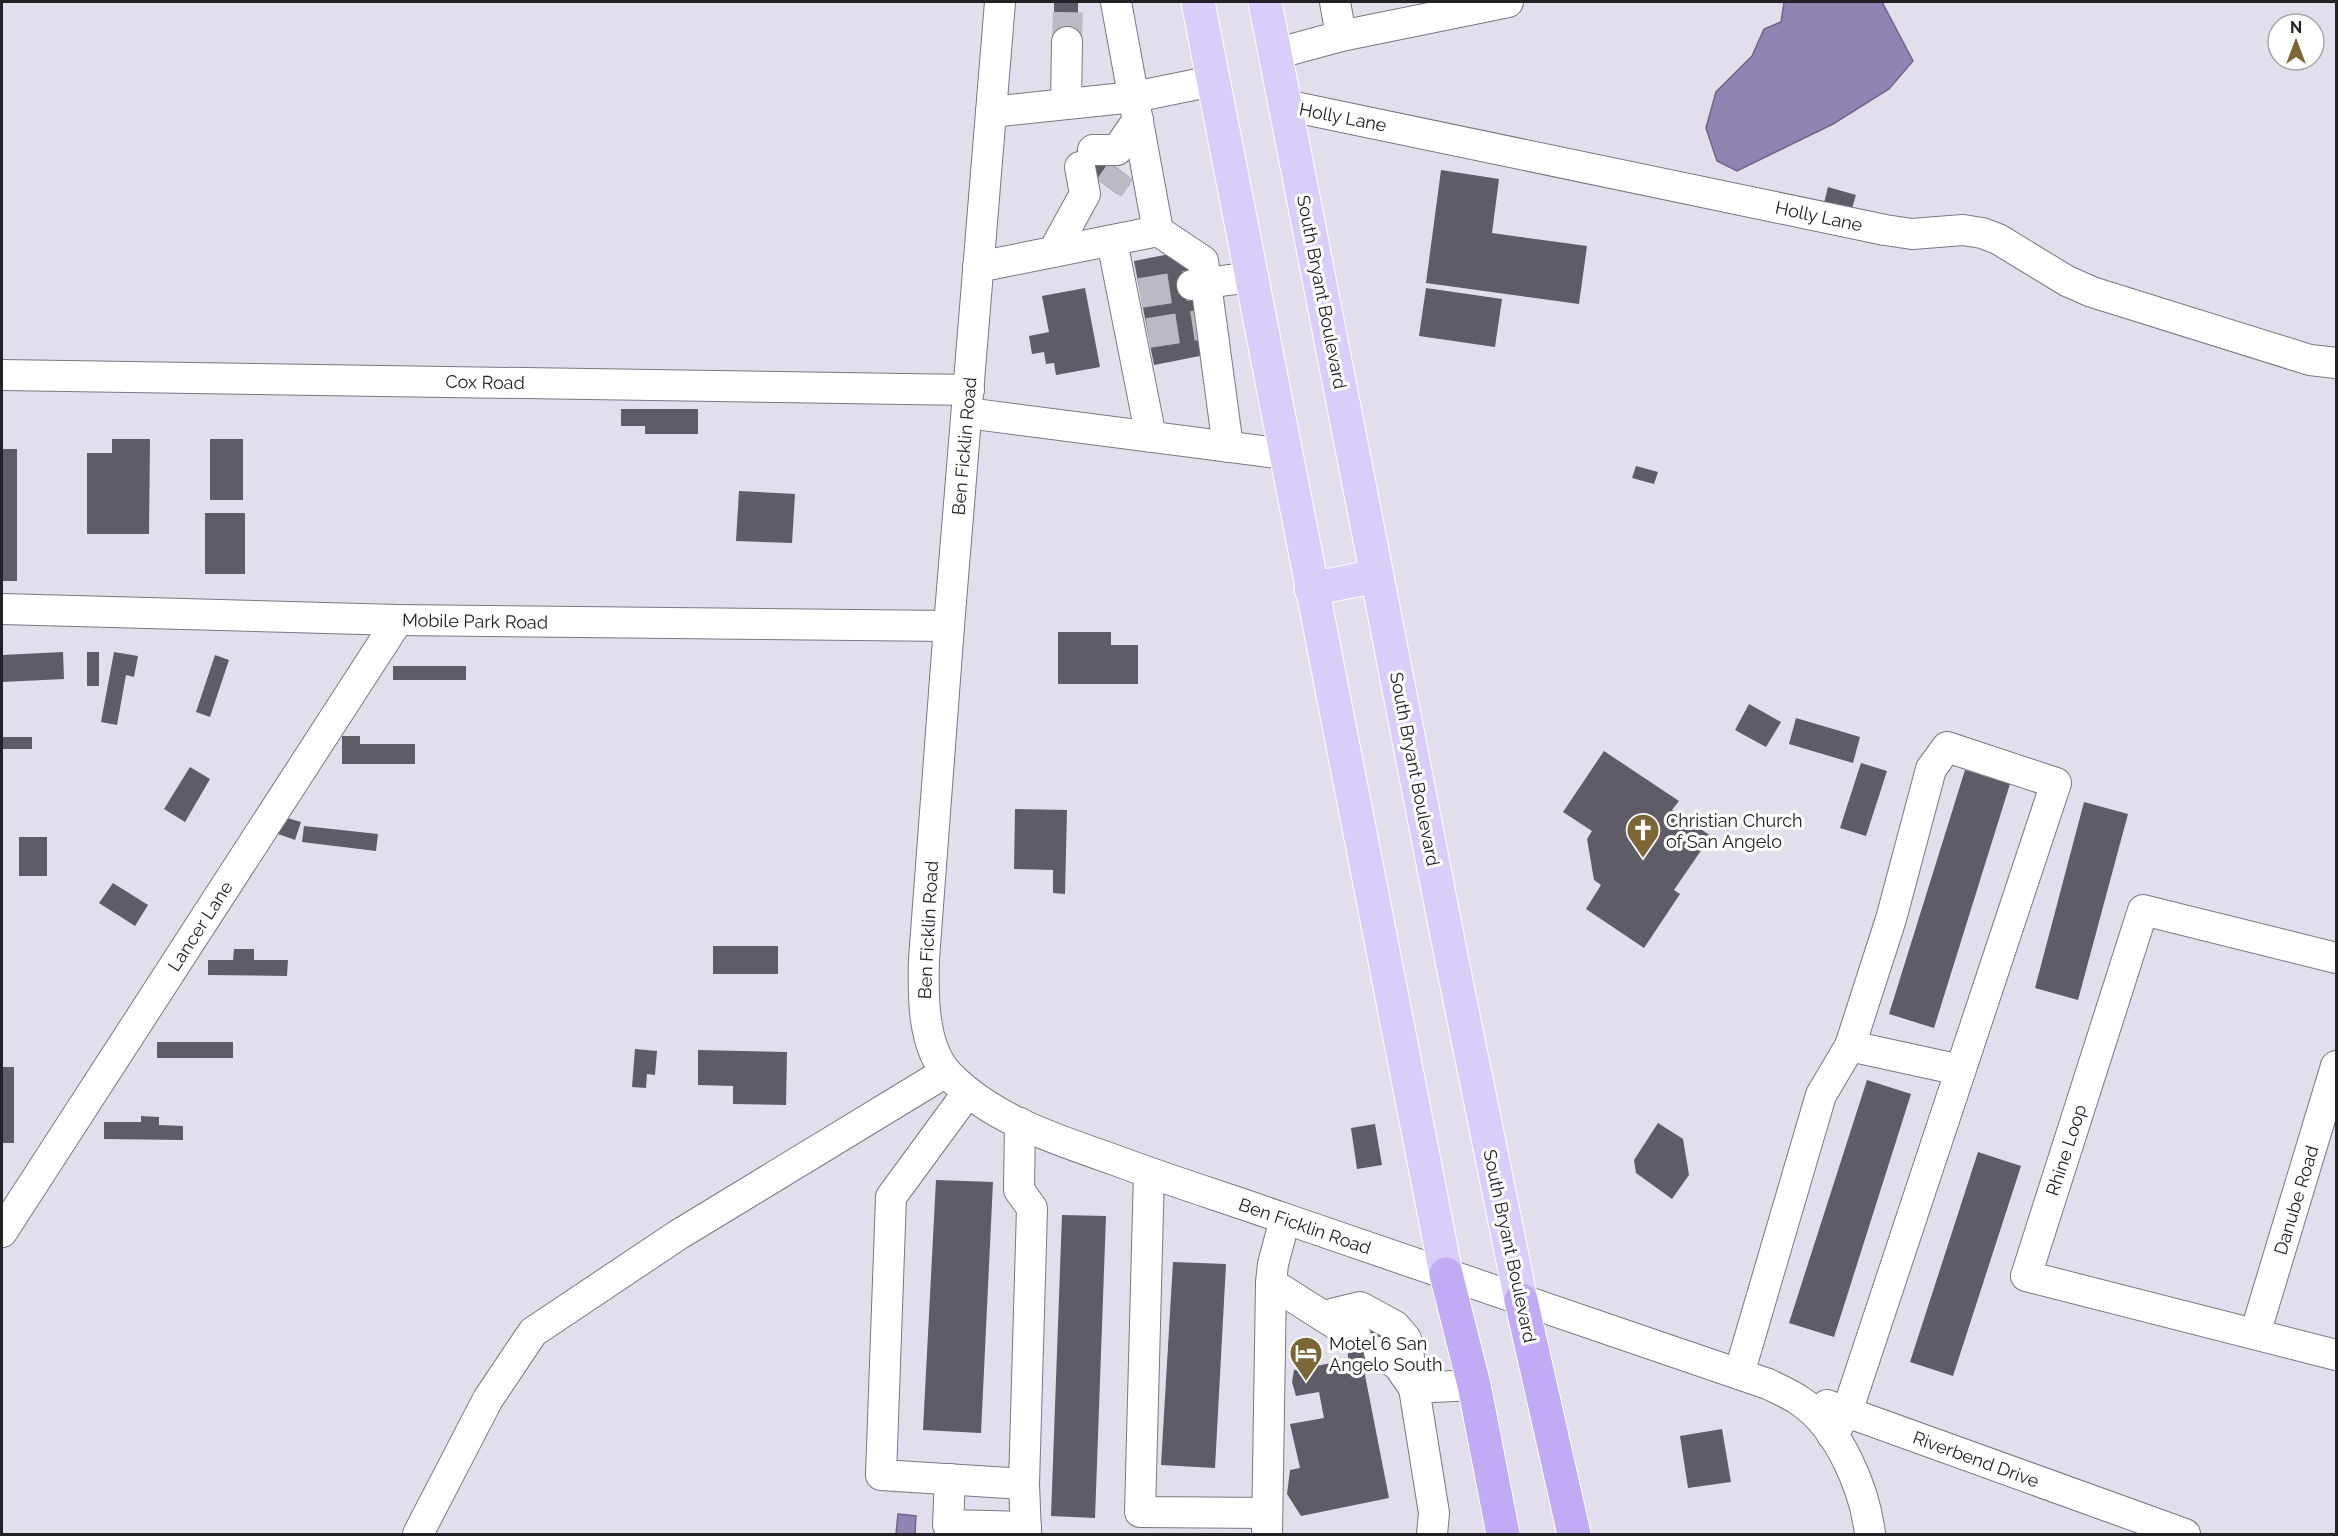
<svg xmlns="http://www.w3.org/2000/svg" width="2338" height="1536" font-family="Raleway,sans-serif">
	<rect width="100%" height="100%" fill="#e2deeb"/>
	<!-- water -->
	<g fill="#9183b2" stroke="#706688" stroke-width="1.5">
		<polygon points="1784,2 1882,2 1913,61 1889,89 1833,124 1737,171 1717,161 1706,128 1716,92 1752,56 1764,29 1781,22"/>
		<polygon points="898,1514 916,1516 915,1534 896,1534"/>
	</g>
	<!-- building -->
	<g fill="#5f5c67">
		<rect x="1054" y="2" width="24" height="40"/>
		<polygon points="1083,142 1129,177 1117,194 1071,160"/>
		<polygon points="1441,170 1499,179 1492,233 1587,246 1579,304 1426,283"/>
		<polygon points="1828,187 1856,195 1850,215 1823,207"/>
		<polygon points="1185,251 1205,355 1154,365 1134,261"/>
		<polygon points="1085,288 1100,367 1056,375 1054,363 1046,364 1044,352 1032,354 1029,336 1049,332 1042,296"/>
		<polygon points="1426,288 1502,299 1495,347 1419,336"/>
		<polygon points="621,409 698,409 698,434 645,434 645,426 621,426"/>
		<polygon points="112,439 150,439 149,534 87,534 87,453 112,453"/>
		<rect x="210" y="439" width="33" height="61"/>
		<rect x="2" y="449" width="15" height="132"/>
		<polygon points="1636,466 1658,472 1654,484 1632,478"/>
		<polygon points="739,491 795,494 792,543 736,541"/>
		<rect x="205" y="513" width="40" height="61"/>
		<polygon points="1058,632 1111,632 1111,645 1138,645 1138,684 1058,684"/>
		<polygon points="63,652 64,679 2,682 2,655"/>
		<rect x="87" y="652" width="12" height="34"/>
		<polygon points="114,652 138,656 134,677 126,675 117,725 101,722"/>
		<polygon points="215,655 229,660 210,717 196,712"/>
		<rect x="393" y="666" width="73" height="14"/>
		<polygon points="1749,704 1781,722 1766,747 1735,730"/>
		<polygon points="1796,718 1860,737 1853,763 1789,744"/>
		<polygon points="342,736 360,736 360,744 415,744 415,764 342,764"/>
		<rect x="2" y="737" width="30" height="12"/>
		<polygon points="1604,751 1679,801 1672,810 1711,836 1674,890 1680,894 1644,948 1586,909 1601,885 1594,880 1587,839 1592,831 1563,812"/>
		<polygon points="1861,763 1887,771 1866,836 1840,828"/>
		<polygon points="190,767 210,779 185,822 164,809"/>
		<polygon points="1965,770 2010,784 1934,1028 1889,1014"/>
		<polygon points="2084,802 2128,814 2078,1000 2035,988"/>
		<polygon points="1015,809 1067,810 1065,894 1053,893 1053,870 1014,869"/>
		<polygon points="284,817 301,822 295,840 278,834"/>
		<polygon points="304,826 378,834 376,851 302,842"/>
		<rect x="19" y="837" width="28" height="39"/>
		<polygon points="113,883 148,905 135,926 99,903"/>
		<rect x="713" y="946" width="65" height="28"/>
		<polygon points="234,949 254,949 254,960 288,960 287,976 208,975 208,960 233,960"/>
		<rect x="157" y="1042" width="76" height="16"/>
		<polygon points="635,1049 657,1051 655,1075 647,1074 646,1088 632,1087"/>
		<polygon points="698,1050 787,1052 786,1105 733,1104 733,1086 698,1085"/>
		<rect x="2" y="1067" width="12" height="76"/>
		<polygon points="1867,1080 1911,1094 1834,1337 1789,1323"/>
		<polygon points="141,1116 159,1117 159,1125 183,1126 183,1140 104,1139 104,1122 141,1122"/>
		<polygon points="1658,1123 1683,1139 1689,1175 1672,1199 1636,1173 1634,1160"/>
		<polygon points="1375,1124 1382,1165 1357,1169 1351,1128"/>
		<polygon points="1978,1152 2021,1166 1953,1376 1910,1362"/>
		<polygon points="936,1180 993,1182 981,1433 923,1430"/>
		<polygon points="1062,1215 1106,1216 1095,1518 1051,1516"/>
		<polygon points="1173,1262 1226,1264 1215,1468 1161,1465"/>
		<polygon points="1364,1325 1387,1339 1371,1364 1364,1370 1389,1498 1301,1516 1287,1494 1290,1470 1300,1468 1290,1424 1324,1418 1319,1392 1296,1396 1292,1382 1294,1370 1348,1360 1348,1350"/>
		<polygon points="1722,1429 1731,1482 1688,1488 1680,1436"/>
	</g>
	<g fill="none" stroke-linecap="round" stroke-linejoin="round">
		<!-- minor-tunnel -->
		<g stroke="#bcb8c4" stroke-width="30" stroke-dasharray="30 15" stroke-linecap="butt">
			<polyline points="1067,42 1068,2"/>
			<polyline points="1109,188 1121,171"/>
			<polyline points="1140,293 1192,285"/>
			<polyline points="1148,333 1199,325"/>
		</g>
		<!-- minor casing -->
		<g stroke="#7a7782" stroke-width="32">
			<g id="minor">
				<path d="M1000,2L949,626L924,959C923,994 922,1046 948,1074C991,1119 1055,1139 1112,1159C1168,1180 1226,1198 1283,1218C1444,1273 1606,1329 1768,1384C1778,1389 1790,1394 1800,1401C1839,1427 1865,1490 1870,1534"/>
				<polyline points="1341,36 1508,2"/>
				<polyline points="1275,54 1341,36 1335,2"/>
				<polyline points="1066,104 1067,42"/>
				<polyline points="1285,105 1885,230 1912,234 1963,230 1982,233 1998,239 2067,281 2092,292 2310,360 2336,363"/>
				<polyline points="991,112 1134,97 1213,81"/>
				<polyline points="1093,150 1117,150 1138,120"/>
				<polyline points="1158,231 1203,261 1228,447"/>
				<polyline points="1112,241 1151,437"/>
				<polyline points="1053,252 1085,194 1080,167"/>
				<polyline points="978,267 1158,231 1116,2"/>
				<polyline points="1192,285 1251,277"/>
				<polyline points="2,375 969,390"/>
				<polyline points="967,413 1285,454"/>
				<polyline points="2,609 398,620 949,626"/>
				<polyline points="2336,958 2143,910 2026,1276 2336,1355"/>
				<polyline points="1850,1046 1960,1070"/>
				<polyline points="968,1092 891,1197 881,1475 1024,1484 1026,1534"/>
				<polyline points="1020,1123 1019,1190 1032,1208 1024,1484"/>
				<polyline points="1149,1173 1140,1512 1267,1513"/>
				<polyline points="2,1232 398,620"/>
				<polyline points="1271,1283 1356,1337"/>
				<polyline points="1323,1316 1360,1307 1395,1326 1406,1339 1414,1388"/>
				<polyline points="2255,1334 2336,1066"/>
				<polyline points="1379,1352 1398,1365 1414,1388"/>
				<polyline points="1739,1374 1821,1095 1850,1046 1891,919 1931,769 1947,747 2056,783 1847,1412 1832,1435"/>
				<polyline points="1827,1405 2185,1534"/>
				<polyline points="950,1479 948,1525 1026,1527"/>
				<polyline points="418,1534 488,1399 533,1332 678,1235 946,1072"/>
				<polyline points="1267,1534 1271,1283 1273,1264 1285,1219"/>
				<polyline points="1432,1534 1434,1513 1414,1388 1474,1385"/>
			</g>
		</g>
		<!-- major casing -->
		<g stroke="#fff" stroke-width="35">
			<g id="major">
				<polyline points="1198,2 1446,1274"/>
				<polyline points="1265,2 1453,966 1521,1300"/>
				<polyline points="1311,589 1377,576"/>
			</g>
		</g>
		<!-- highway casing -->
		<g stroke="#fff" stroke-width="35">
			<g id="highway">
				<polyline points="1446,1274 1474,1385 1503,1534"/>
				<polyline points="1521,1300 1574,1534"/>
			</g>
		</g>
		<!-- minor -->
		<use href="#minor" stroke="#fff" stroke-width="30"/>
		<!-- major -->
		<use href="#major" stroke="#dacdf9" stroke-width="33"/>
		<!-- highway -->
		<use href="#highway" stroke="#c2abf5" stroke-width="33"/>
	</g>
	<!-- icons -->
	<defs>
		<g id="church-pin" transform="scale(1.725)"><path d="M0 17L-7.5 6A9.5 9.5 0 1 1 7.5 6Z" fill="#7b6736" stroke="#fff"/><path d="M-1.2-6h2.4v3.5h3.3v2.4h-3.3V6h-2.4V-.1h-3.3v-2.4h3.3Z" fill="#fff"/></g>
		<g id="hotel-pin" transform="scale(1.725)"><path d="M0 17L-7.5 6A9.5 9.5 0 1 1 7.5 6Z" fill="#7b6736" stroke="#fff"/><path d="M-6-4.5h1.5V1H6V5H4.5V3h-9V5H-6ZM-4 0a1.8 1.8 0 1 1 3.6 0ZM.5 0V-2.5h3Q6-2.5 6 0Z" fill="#fff"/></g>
	</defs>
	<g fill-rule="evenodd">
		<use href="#church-pin" x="1643" y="830"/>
		<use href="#hotel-pin" x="1306" y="1353"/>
	</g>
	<g text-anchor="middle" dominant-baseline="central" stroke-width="6" stroke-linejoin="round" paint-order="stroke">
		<!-- street labels -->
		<g font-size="18" fill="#232126" stroke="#fff">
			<text transform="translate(1343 117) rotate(11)">Holly Lane</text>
			<text transform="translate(1819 216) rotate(12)">Holly Lane</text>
			<text transform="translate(1322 292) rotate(79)">South Bryant Boulevard</text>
			<text transform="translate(485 382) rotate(1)">Cox Road</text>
			<text transform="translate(964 446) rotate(-85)">Ben Ficklin Road</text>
			<text transform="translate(475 621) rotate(1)">Mobile Park Road</text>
			<text transform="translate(1415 769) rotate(79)">South Bryant Boulevard</text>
			<text transform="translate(200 926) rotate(-57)">Lancer Lane</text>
			<text transform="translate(928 930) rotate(-87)">Ben Ficklin Road</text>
			<text transform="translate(2066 1150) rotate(-72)">Rhine Loop</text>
			<text transform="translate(2296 1200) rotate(-73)">Danube Road</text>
			<text transform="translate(1305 1226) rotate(19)">Ben Ficklin Road</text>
			<text transform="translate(1510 1246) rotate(78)">South Bryant Boulevard</text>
			<text transform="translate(1976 1459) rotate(20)">Riverbend Drive</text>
		</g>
		<!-- poi labels -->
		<g font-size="18" fill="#232126" stroke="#fff" text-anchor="start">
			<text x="1666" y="820">Christian Church<tspan x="1666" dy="21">of San Angelo</tspan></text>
			<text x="1329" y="1343">Motel 6 San<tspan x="1329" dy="21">Angelo South</tspan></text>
		</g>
	</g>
	<!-- border -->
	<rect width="2338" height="1536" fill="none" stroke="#232126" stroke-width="6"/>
	<!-- north arrow -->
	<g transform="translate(2296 42)"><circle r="28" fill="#ffffff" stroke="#a7a6a8" stroke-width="1.5"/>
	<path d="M0-4.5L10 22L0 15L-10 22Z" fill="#7b6736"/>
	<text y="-9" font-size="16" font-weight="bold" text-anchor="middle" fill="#232126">N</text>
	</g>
</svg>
